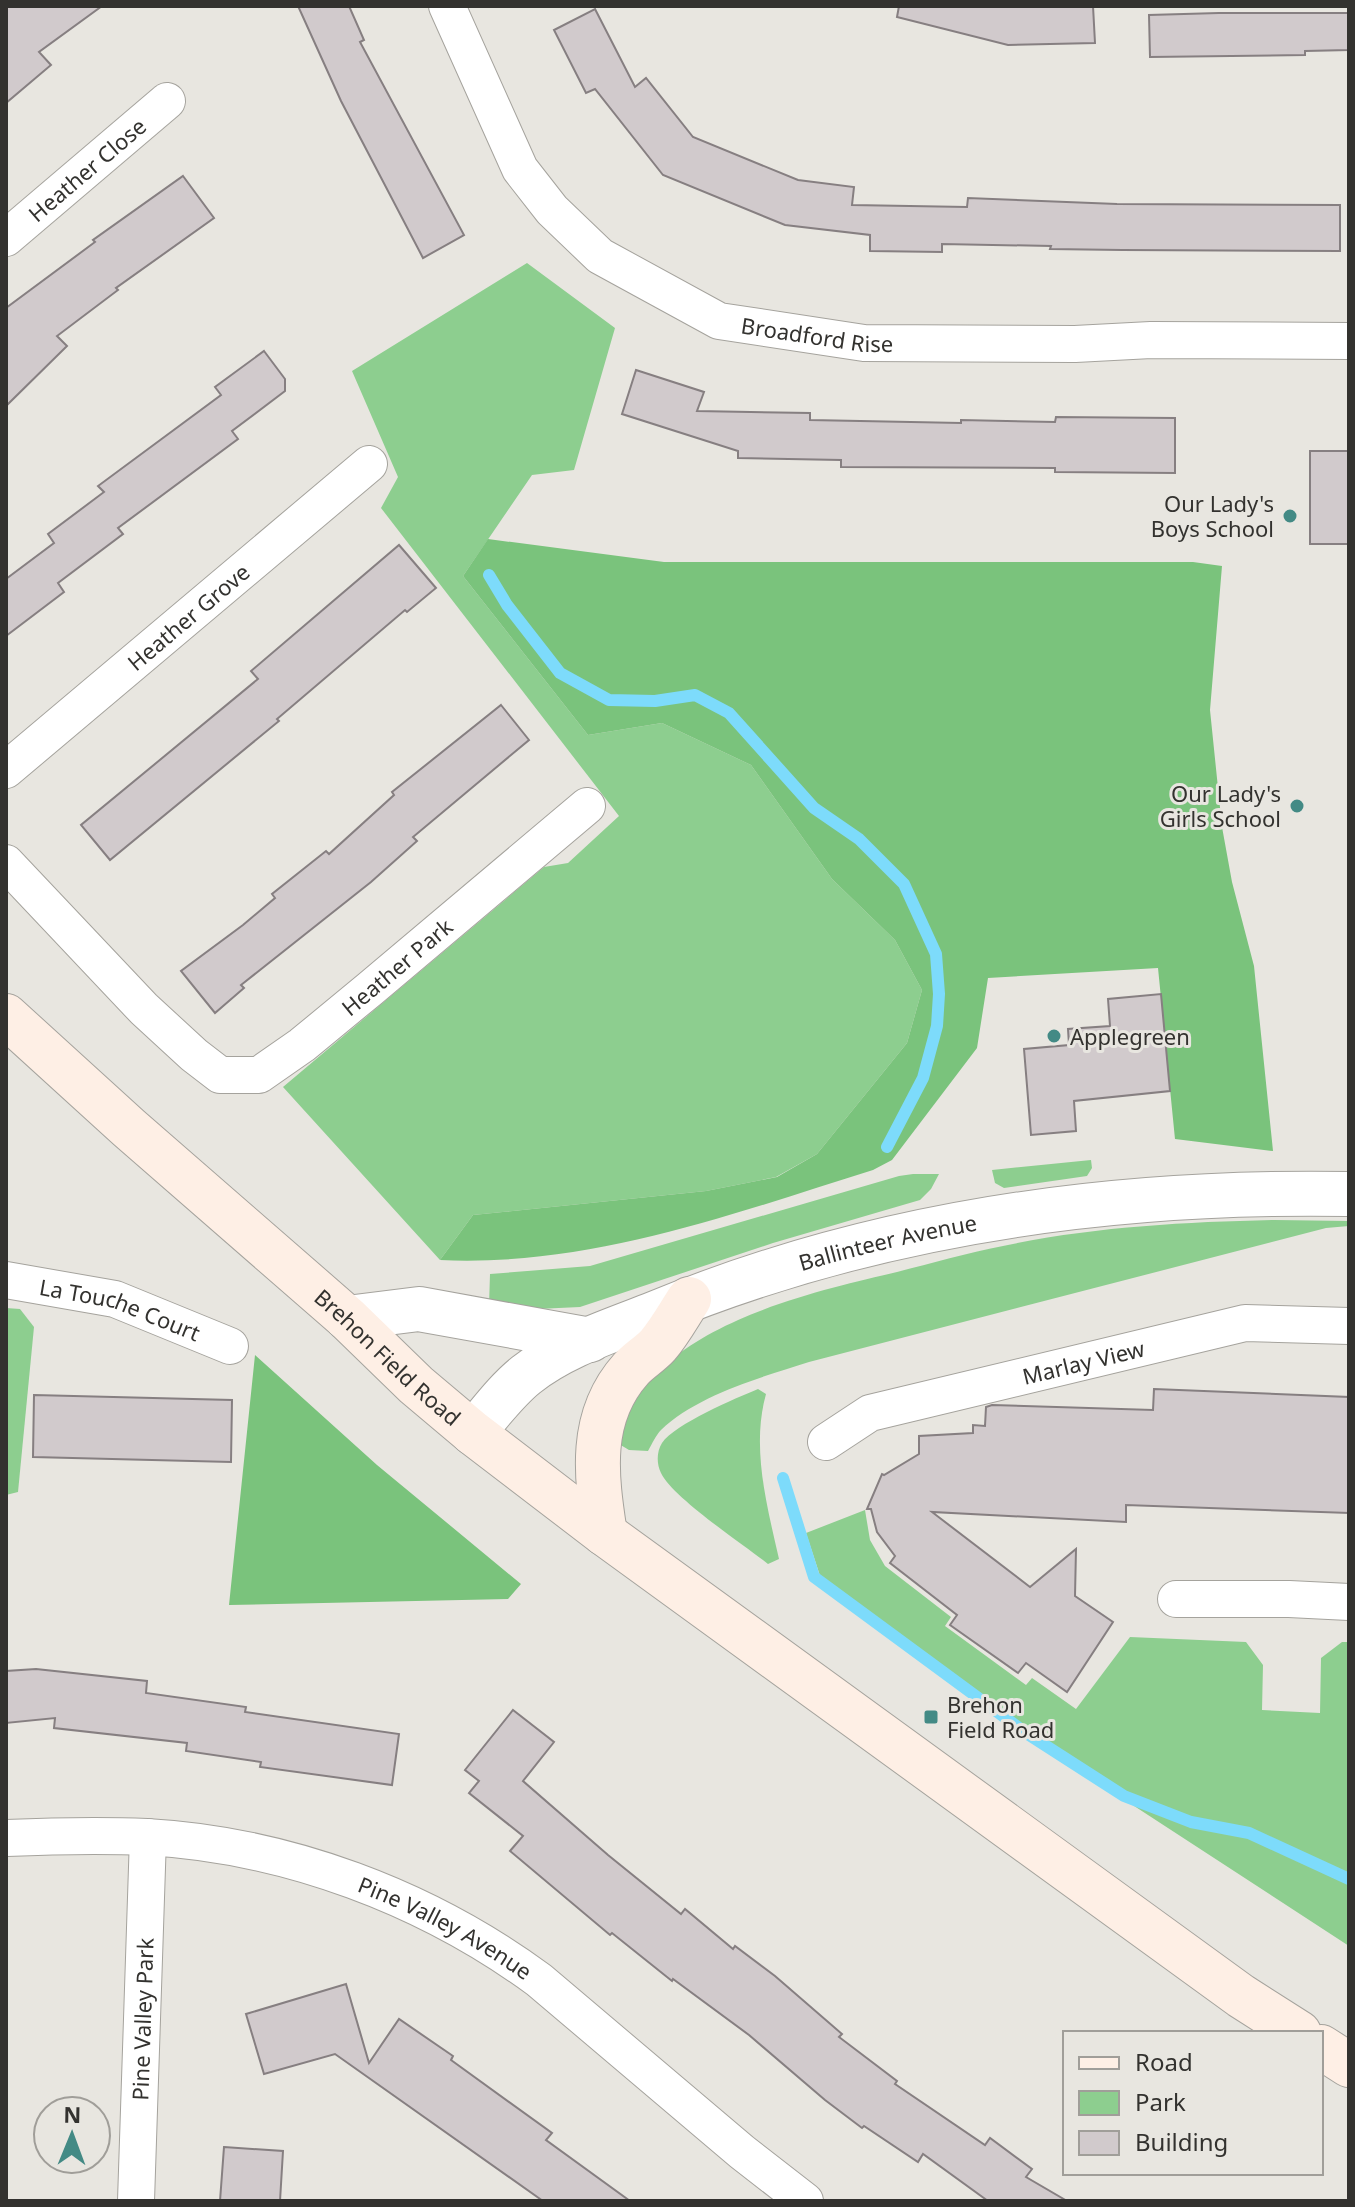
<svg xmlns="http://www.w3.org/2000/svg" width="1355" height="2207" font-family="'Noto Sans',sans-serif">
	<rect width="100%" height="100%" fill="#e8e6e0"/>
	<!-- green -->
	<g fill="#8dce8f">
		<polygon points="527,263 615,328 574,470 532,475 463,576 588,735 662,723 751,765 832,879 895,940 922,990 907,1043 817,1154 776,1177 706,1191 473,1215 440,1260 283,1087 544,867 568,863 619,816 381,508 398,477 352,371"/>
		<polygon points="1091,1160 1092,1168 1087,1176 1004,1188 995,1183 992,1170"/>
		<polygon points="913,1174 939,1174 931,1189 920,1200 773,1243 580,1307 516,1310 489,1306 490,1274 590,1266 899,1176"/>
		<path d="M1275,1220L1349,1221V1226L1326,1228L809,1362C762,1377 697,1395 661,1430C656,1435 652,1444 648,1451L629,1450L619,1444C637,1331 803,1294 897,1272C932,1263 967,1253 1003,1246C1092,1227 1184,1222 1275,1220Z"/>
		<polygon points="6,1308 20,1309 34,1327 18,1492 6,1495"/>
		<path d="M758,1389L766,1394C751,1447 767,1506 779,1559L768,1564C743,1544 673,1498 661,1473C656,1463 657,1451 662,1443C675,1424 736,1398 758,1389Z"/>
		<polygon points="865,1510 870,1540 885,1566 951,1617 945,1626 1026,1685 1032,1678 1076,1709 1130,1637 1246,1642 1263,1665 1262,1710 1320,1713 1321,1658 1342,1642 1349,1642 1349,1946 1039,1744 824,1588 806,1533"/>
	</g>
	<!-- forest -->
	<g fill="#7ac37c">
		<path d="M488,539L664,562H1193L1222,566L1210,710L1222,827L1232,882L1254,966L1273,1151L1175,1139L1158,968L988,978L977,1048L892,1160L873,1170C732,1214 590,1267 440,1260L473,1215L706,1191L777,1177L817,1154L907,1043L922,990L895,940L832,879L751,765L662,723L588,735L463,576Z"/>
		<polygon points="255,1355 377,1465 521,1584 508,1599 229,1605"/>
	</g>
	<g fill="none" stroke-linecap="round" stroke-linejoin="round">
		<!-- stream -->
		<g stroke="#7ddbfb" stroke-width="12">
			<polyline points="489,575 507,605 560,673 609,700 655,701 695,695 729,713 814,808 859,839 904,884 936,954 939,994 937,1026 923,1078 887,1147"/>
			<polyline points="783,1478 814,1577 1026,1733 1124,1796 1191,1822 1249,1833 1349,1879"/>
		</g>
	</g>
	<!-- building -->
	<g fill="#d1cacc" stroke="#867f81" stroke-width="2">
		<polygon points="6,6 102,6 39,52 51,65 6,103"/>
		<polygon points="298,6 349,6 364,40 360,42 464,235 423,258 341,101"/>
		<polygon points="899,6 1093,6 1095,43 1008,45 897,17"/>
		<polygon points="595,9 635,87 646,78 693,137 798,180 854,187 852,205 967,207 968,198 1117,204 1340,205 1340,251 1122,250 1050,249 1051,246 942,244 942,252 870,251 870,235 785,225 663,175 595,89 586,93 554,30"/>
		<polygon points="1219,13 1349,13 1349,50 1305,51 1305,55 1150,57 1149,15"/>
		<polygon points="183,176 214,218 116,288 118,290 57,336 67,346 6,406 6,308 95,242 93,240"/>
		<polygon points="264,351 285,379 285,391 232,431 238,439 118,528 123,534 58,583 64,592 6,636 6,579 54,543 48,534 104,492 98,486 221,395 215,387"/>
		<polygon points="636,370 704,392 697,411 810,413 810,420 961,423 961,420 1055,422 1056,417 1175,418 1175,473 1055,472 1055,468 841,467 841,460 738,458 738,451 622,414"/>
		<rect x="1310" y="451" width="39" height="93"/>
		<polygon points="399,545 436,588 407,612 405,610 277,719 279,721 110,860 81,825 258,679 251,671"/>
		<polygon points="501,705 529,740 413,837 417,841 371,882 241,985 244,988 215,1013 181,971 243,925 275,898 272,894 326,851 329,854 394,795 392,792"/>
		<polygon points="1161,994 1170,1091 1074,1101 1076,1131 1031,1135 1024,1049 1069,1045 1068,1029 1110,1026 1108,999"/>
		<polygon points="1154,1389 1349,1397 1349,1513 1126,1505 1126,1522 932,1512 1030,1587 1076,1549 1075,1596 1113,1622 1067,1692 1026,1663 1018,1673 950,1625 957,1615 890,1563 895,1556 877,1532 871,1509 867,1509 882,1474 884,1475 919,1454 919,1436 973,1433 973,1425 985,1426 986,1407 992,1405 1153,1410"/>
		<polygon points="34,1395 232,1400 231,1462 33,1457"/>
		<polygon points="36,1669 147,1681 146,1693 246,1707 245,1712 399,1734 392,1785 260,1767 261,1762 186,1751 187,1743 54,1728 55,1718 6,1723 6,1671"/>
		<polygon points="513,1710 554,1742 523,1781 608,1855 681,1914 685,1909 733,1949 735,1946 775,1976 842,2034 839,2037 897,2081 895,2084 985,2145 990,2138 1032,2169 1026,2177 1067,2201 988,2201 923,2154 918,2162 864,2126 862,2128 825,2100 749,2035 673,1979 672,1981 612,1933 610,1935 510,1851 523,1836 469,1793 479,1781 465,1770"/>
		<polygon points="346,1984 369,2063 399,2019 453,2056 451,2060 552,2133 546,2140 630,2201 543,2201 335,2054 264,2074 246,2014"/>
		<polygon points="224,2147 283,2151 280,2201 220,2201"/>
	</g>
	<g fill="none" stroke-linecap="round" stroke-linejoin="round">
		<!-- minor casing -->
		<g stroke="#a5a39d" stroke-width="38">
			<g id="minor">
				<path id="s1" d="M447,6L520,169L552,210L600,256L719,321L864,343L1075,344L1151,340L1349,341"/>
				<path id="s2" d="M6,238L167,101"/>
				<path id="s3" d="M6,770L369,464"/>
				<path id="s4" d="M6,863L144,1009L194,1055L220,1075H259L302,1045L370,989L587,806"/>
				<path id="s5" d="M6,1280L115,1299L230,1346"/>
				<path id="s6" d="M826,1442L870,1413L1245,1323L1349,1326"/>
				<polyline points="1176,1599 1289,1599 1349,1602"/>
				<path id="s7" d="M6,1838C53,1836 100,1835 147,1837C287,1845 426,1897 539,1980L742,2152L805,2201"/>
				<path id="s8" d="M136,2201L148,1837"/>
			</g>
		</g>
		<!-- tertiary casing -->
		<g stroke="#a5a39d" stroke-width="46">
			<g id="tertiary">
				<polyline points="347,1318 419,1309 590,1340"/>
				<path id="s9" d="M473,1433C490,1413 506,1391 526,1375C563,1346 608,1332 651,1315C872,1223 1111,1190 1349,1194"/>
			</g>
		</g>
		<!-- secondary casing -->
		<g stroke="#a5a39d" stroke-width="46">
			<g id="secondary">
				<path id="s10" d="M6,1016L129,1128L347,1318L416,1385L473,1433L605,1534L1241,1996L1299,2033"/>
				<path d="M605,1534C596,1476 588,1417 631,1369C639,1360 650,1354 658,1345C670,1331 679,1314 689,1299"/>
				<polyline points="1321,2047 1349,2065"/>
			</g>
		</g>
		<!-- minor -->
		<use href="#minor" stroke="#fff" stroke-width="36"/>
		<!-- tertiary -->
		<use href="#tertiary" stroke="#fff" stroke-width="44"/>
		<!-- secondary -->
		<use href="#secondary" stroke="#feefe5" stroke-width="44"/>
	</g>
	<!-- markers -->
	<g fill="#438a85" stroke="#e8e6e0" stroke-width="3">
		<circle cx="1290" cy="516" r="8"/>
		<circle cx="1297" cy="806" r="8"/>
		<circle cx="1054" cy="1036" r="8"/>
		<rect x="923" y="1709" width="16" height="16" rx="4"/>
	</g>
	<g text-anchor="middle" dominant-baseline="central" stroke-width="6" stroke-linejoin="round" paint-order="stroke">
		<!-- street labels -->
		<g font-size="22" fill="#33322f" stroke="#e8e6e0">
			<text stroke="none"><textPath href="#s2" startOffset="106">Heather Close</textPath></text>
			<text stroke="none"><textPath href="#s1" startOffset="532">Broadford Rise</textPath></text>
			<text stroke="none"><textPath href="#s3" startOffset="238">Heather Grove</textPath></text>
			<text stroke="none"><textPath href="#s4" startOffset="516">Heather Park</textPath></text>
			<text stroke="none"><textPath href="#s9" startOffset="466">Ballinteer Avenue</textPath></text>
			<text stroke="none"><textPath href="#s5" startOffset="118">La Touche Court</textPath></text>
			<text stroke="none"><textPath href="#s10" startOffset="512">Brehon Field Road</textPath></text>
			<text stroke="none"><textPath href="#s6" startOffset="272">Marlay View</textPath></text>
			<text stroke="none"><textPath href="#s7" startOffset="456">Pine Valley Avenue</textPath></text>
			<text stroke="none"><textPath href="#s8" startOffset="182">Pine Valley Park</textPath></text>
		</g>
		<!-- poi labels -->
		<g font-size="22" fill="#33322f" stroke="#e8e6e0" text-anchor="end">
			<text x="1274" y="503">Our Lady's<tspan x="1274" dy="25">Boys School</tspan></text>
			<text x="1281" y="793">Our Lady's<tspan x="1281" dy="25">Girls School</tspan></text>
			<text x="1070" y="1036" text-anchor="start">Applegreen</text>
			<text x="947" y="1704" text-anchor="start">Brehon<tspan x="947" dy="25">Field Road</tspan></text>
		</g>
	</g>
	<!-- border -->
	<rect width="1355" height="2207" fill="none" stroke="#33322f" stroke-width="16"/>
	<!-- legend -->
	<rect x="1063" y="2031" width="260" height="144" fill="#e8e6e0" stroke="#a09e99" stroke-width="2"/>
	<rect x="1079" y="2057" width="40" height="12" fill="#feefe5" stroke="#a09e99" stroke-width="2"/>
	<text x="1135" y="2071" font-size="24" fill="#33322f">Road</text>
	<rect x="1079" y="2091" width="40" height="24" fill="#8dce8f" stroke="#a09e99" stroke-width="2"/>
	<text x="1135" y="2111" font-size="24" fill="#33322f">Park</text>
	<rect x="1079" y="2131" width="40" height="24" fill="#d1cacc" stroke="#a09e99" stroke-width="2"/>
	<text x="1135" y="2151" font-size="24" fill="#33322f">Building</text>
	<!-- north arrow -->
	<g transform="translate(72 2135) rotate(1)"><circle r="38" fill="#e8e6e0" stroke="#a09e99" stroke-width="2"/>
	<path d="M0-6L14 30L0 20L-14 30Z" fill="#438a85"/>
	<text y="-12" font-size="22" font-weight="bold" text-anchor="middle" fill="#33322f">N</text>
	</g>
</svg>
